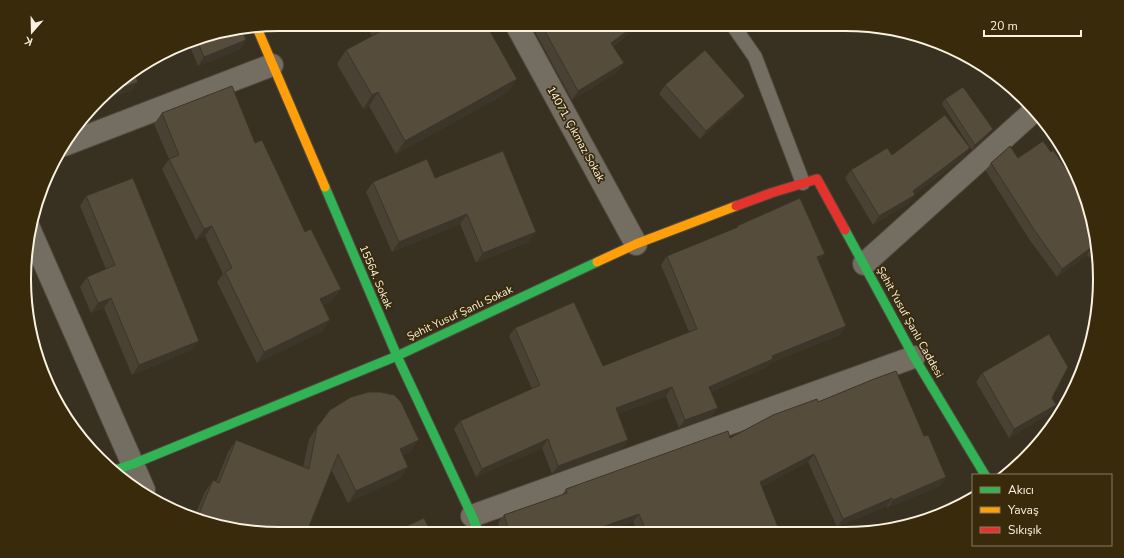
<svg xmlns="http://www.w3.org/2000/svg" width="1124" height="558" font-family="'Nunito Sans',sans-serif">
	<rect width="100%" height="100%" fill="#383020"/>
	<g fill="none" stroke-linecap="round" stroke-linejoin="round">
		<!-- lane casing -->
		<g stroke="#524b3e" stroke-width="16">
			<polyline id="lane" points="732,24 755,57 803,183"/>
		</g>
		<!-- street casing -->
		<g stroke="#524b3e" stroke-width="24">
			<g id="street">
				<polyline points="516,24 636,244"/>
				<polyline points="64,145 272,65"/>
				<polyline points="29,228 144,490"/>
				<polyline points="864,264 1034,111"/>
				<polyline points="472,516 914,357"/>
			</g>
		</g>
		<!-- fast casing -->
		<g stroke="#524b3e" stroke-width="11">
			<g id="fast">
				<polyline points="325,187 397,356 472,516 479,533"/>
				<polyline points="845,230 914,357 985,475"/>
				<polyline points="115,470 133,464 397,356 597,262"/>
			</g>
		</g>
		<!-- slow casing -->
		<g stroke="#524b3e" stroke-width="11">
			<g id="slow">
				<polyline points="257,28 325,187"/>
				<polyline points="597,262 636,244 736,206"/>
			</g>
		</g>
		<!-- jam casing -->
		<g stroke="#524b3e" stroke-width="11">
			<polyline id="jam" points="736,206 771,193 817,179 845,230"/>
		</g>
		<!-- lane -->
		<use href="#lane" stroke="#746d61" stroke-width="14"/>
		<!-- street -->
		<use href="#street" stroke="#746d61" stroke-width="22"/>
		<!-- fast -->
		<use href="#fast" stroke="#30b455" stroke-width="9"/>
		<!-- slow -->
		<use href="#slow" stroke="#ff9f0a" stroke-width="9"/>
		<!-- jam -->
		<use href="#jam" stroke="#e5322d" stroke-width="9"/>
	</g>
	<!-- wall -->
	<g fill="#494133">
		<polygon points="366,24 486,24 517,79 507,93 396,154 369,106 363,109 337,64 346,50 372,36"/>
		<polygon points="536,24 642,24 613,46 618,72 572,100 533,28"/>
		<polygon points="197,38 241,49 198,66 188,42"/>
		<polygon points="665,85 739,104 700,139 659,94"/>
		<polygon points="945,99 990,134 972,150 942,104"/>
		<polygon points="162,113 255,143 333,300 323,305 323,331 257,363 217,282 223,274 205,236 196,240 162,169 169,159 154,124"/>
		<polygon points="1051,152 1081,190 1082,189 1097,265 1087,255 1057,277 1029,239 986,171 991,163"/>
		<polygon points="892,155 964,157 915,194 909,203 873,225 845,178 851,170"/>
		<polygon points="435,178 529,242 476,263 460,224 392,252 366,192 373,182"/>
		<polygon points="86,196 192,350 132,375 104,308 91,313 80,287 87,277 106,269 80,206"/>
		<polygon points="737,226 819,262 846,326 840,335 770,363 767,367 711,392 712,416 679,428 666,396 618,414 628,440 622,449 552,474 542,448 476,477 454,429 460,421 532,389 509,336 515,328 603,366 689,332 661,265 667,256 736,228"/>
		<polygon points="982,373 1050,413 1009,438 976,382"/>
		<polygon points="818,402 924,436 946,477 940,486 887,508 887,506 837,527 808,462 761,487 780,532 638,533 633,522 602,533 502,533 498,523 504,515 562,495 566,489 730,438"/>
		<polygon points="317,427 411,452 403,455 408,467 400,478 348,503 331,469 279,534 194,517 205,492 213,480 216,482 228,452 236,440 303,467 309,439"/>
	</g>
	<!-- shaded-wall -->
	<g fill="#3c3529">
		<polygon points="637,24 642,24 605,51 611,43"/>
		<polygon points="246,40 241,49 198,66 204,57"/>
		<polygon points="624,63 618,72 572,100 578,91"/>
		<polygon points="517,79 507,93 396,154 405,141"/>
		<polygon points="138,82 132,91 100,102 109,93"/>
		<polygon points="378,92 369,106 363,109 372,95"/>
		<polygon points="745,96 739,104 700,139 706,131"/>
		<polygon points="993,129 990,134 972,150 975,145"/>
		<polygon points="970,148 964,157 911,197 915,195 909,203 873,225 879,216 913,191"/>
		<polygon points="467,214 460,224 392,252 399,242"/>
		<polygon points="212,226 205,236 196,240 204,229"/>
		<polygon points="536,232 529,242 476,263 483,253"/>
		<polygon points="1092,247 1087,255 1057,277 1062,269"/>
		<polygon points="825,254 819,262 817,257"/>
		<polygon points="341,289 333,300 312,310 320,299"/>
		<polygon points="111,298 104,308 91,313 98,303"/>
		<polygon points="330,320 323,331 257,363 264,352"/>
		<polygon points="846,326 840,335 770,363 767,367 704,396 709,387 772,356"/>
		<polygon points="199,341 192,350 132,375 139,365"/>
		<polygon points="672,387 666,396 610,417 616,408"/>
		<polygon points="1056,405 1050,413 1009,438 1014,429"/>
		<polygon points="718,408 712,416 679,428 685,420"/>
		<polygon points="548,439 542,448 476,477 482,469"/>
		<polygon points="419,440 411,452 392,461 400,449"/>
		<polygon points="628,440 622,449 552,474 558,466"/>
		<polygon points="814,454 808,462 754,491 760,482"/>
		<polygon points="408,467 400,478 348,503 356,491"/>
		<polygon points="946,477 940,486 887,508 893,500"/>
		<polygon points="892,498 887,506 837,527 843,519"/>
		<polygon points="639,514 633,522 602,533 585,533"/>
	</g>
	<!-- building -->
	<g fill="#554c3b" stroke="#3c3529">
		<polygon points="383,24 486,24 517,79 405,141 378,92 372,95 346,50 385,29"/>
		<polygon points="541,24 637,24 611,43 624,63 578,91"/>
		<polygon points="242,30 246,40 204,57 196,38"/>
		<polygon points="705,50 745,96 706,131 665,85"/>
		<polygon points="134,71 138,82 109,93 124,77"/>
		<polygon points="232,86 255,143 262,140 305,232 311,229 341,289 320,299 330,320 264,352 225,272 232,268 212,226 204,229 169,159 179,155 162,113"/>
		<polygon points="963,87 993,129 975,145 945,99"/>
		<polygon points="945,115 970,148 913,191 915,195 879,216 851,170 887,148 892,155"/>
		<polygon points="1043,141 1051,152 1053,150 1081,190 1082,189 1094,248 1092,247 1062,269 1035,231 991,163 1010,146 1018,158"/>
		<polygon points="503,151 536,232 483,253 467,214 399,242 373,182 427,159 435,178"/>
		<polygon points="133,178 199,341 139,365 111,298 98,303 87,277 115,265 86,196"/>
		<polygon points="800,198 825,254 817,257 846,326 772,356 773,359 709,387 718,408 685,420 672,387 616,408 628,440 558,466 548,439 482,469 460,421 540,385 515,328 574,302 603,366 697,329 667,256 738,227 737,226"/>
		<polygon points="1049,334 1068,367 1052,398 1056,405 1014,429 982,373"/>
		<polygon points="896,371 924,436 928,435 946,477 893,500 892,498 843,519 814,454 760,482 780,532 647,533 639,514 585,533 510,533 504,515 567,493 566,489 728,431 730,438 773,415 817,399 818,402 874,379"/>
		<polygon points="369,392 380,392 394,395 401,402 419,440 400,449 408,467 356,491 338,454 306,534 279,534 205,519 198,516 213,480 219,483 236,440 309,469 317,427 330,410 351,397"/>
		<polygon points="424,518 431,533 390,534"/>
	</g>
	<g text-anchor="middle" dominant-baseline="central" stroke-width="3.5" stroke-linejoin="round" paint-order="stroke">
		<!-- street labels -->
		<g font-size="11" fill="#faf1df" stroke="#382a0b">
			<text transform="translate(576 134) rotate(61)">14071. Çıkmaz Sokak</text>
			<text transform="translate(376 277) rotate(67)">15564. Sokak</text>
			<text transform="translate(460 313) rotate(-25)">Şehit Yusuf Şanlı Sokak</text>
			<text transform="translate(910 322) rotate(61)">Şehit Yusuf Şanlı Caddesi</text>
		</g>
	</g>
	<!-- crop -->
	<path d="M0 0H1124V558H0ZM279 31H845A248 248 0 0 1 1093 279V279A248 248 0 0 1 845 527H279A248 248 0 0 1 31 279V279A248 248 0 0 1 279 31Z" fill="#382a0b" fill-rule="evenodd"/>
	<path fill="none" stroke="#faf1df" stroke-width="2" d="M279 31H845A248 248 0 0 1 1093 279V279A248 248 0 0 1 845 527H279A248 248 0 0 1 31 279V279A248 248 0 0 1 279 31Z"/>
	<!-- legend -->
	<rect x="972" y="474" width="140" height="72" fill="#382a0b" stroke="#867a60"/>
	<rect x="980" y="487" width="20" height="6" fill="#30b455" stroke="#867a60"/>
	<text x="1008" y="494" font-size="12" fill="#faf1df">Akıcı</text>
	<rect x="980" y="507" width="20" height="6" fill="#ff9f0a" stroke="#867a60"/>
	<text x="1008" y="514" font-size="12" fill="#faf1df">Yavaş</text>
	<rect x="980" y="527" width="20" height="6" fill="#e5322d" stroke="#867a60"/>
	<text x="1008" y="534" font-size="12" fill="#faf1df">Sıkışık</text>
	<!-- north arrow -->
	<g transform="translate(32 32) rotate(200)" stroke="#382a0b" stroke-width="3" paint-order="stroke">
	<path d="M0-3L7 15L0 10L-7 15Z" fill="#faf1df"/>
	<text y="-6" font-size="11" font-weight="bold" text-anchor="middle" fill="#faf1df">K</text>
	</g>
	<!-- scale -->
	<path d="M984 30v6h97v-6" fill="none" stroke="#faf1df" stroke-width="2"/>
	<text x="990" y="30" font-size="12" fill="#faf1df" stroke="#382a0b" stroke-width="3" paint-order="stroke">20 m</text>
</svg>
